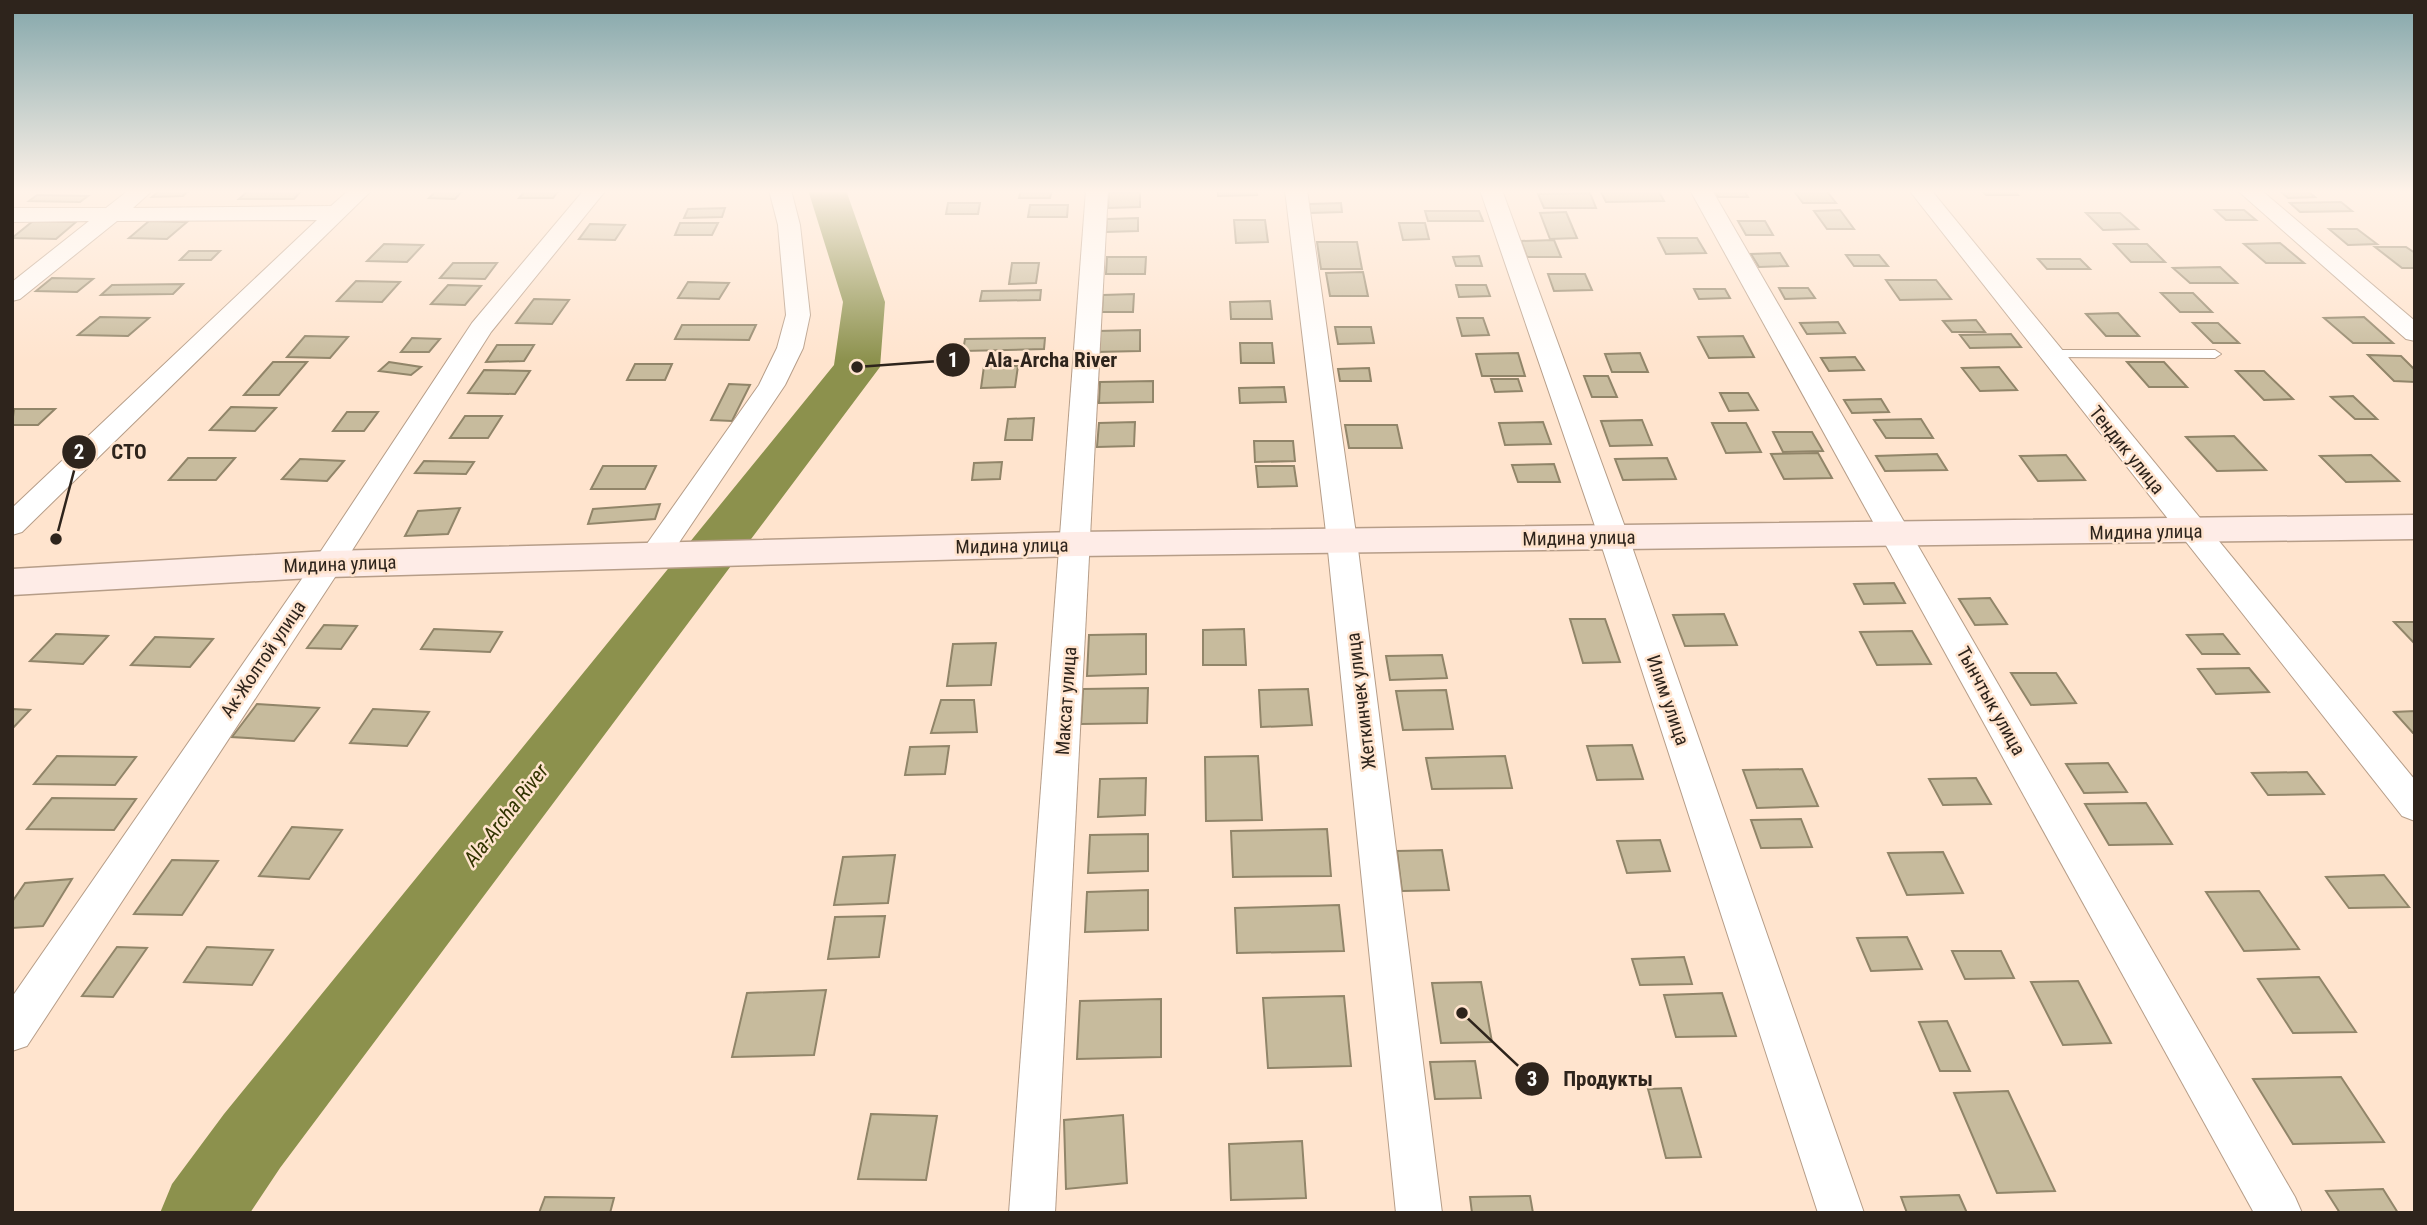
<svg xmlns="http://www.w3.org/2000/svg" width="2427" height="1225" font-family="'Roboto Condensed',sans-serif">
	<rect width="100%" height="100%" fill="#ffe4ce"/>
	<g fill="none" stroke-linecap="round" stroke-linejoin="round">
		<!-- river -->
		<polygon fill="#8c914d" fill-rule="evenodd" points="808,190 846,190 885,302 880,367 280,1168 250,1213 160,1213 172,1184 224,1114 834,365 843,302"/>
	</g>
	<!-- building -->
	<g fill="#c7bb9d" stroke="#918569" stroke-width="2">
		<polygon points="160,190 189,190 183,196 152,197"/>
		<polygon points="249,190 302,190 294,199 239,199"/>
		<polygon points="437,190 463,190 455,199 429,198"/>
		<polygon points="526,190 559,190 553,198 519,198"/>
		<polygon points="1021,190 1052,190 1050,198 1019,198"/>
		<polygon points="1218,190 1256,190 1257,195 1218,196"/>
		<polygon points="1600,190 1658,190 1664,201 1606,202"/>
		<polygon points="1714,190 1744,190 1748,197 1718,197"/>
		<polygon points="1793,190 1826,190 1836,203 1803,203"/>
		<polygon points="1981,190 2014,190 2018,195 1986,195"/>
		<polygon points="2279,190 2306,190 2315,197 2288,198"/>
		<polygon points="1109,192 1140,192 1140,207 1108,208"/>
		<polygon points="1590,193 1596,208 1544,208 1538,194"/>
		<polygon points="37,195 88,196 80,202 29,201"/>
		<polygon points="2341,202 2352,211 2300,212 2290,203"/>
		<polygon points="948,203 980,203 978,214 946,214"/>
		<polygon points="1341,203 1342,212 1310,213 1309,204"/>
		<polygon points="1030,205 1068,205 1067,217 1028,217"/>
		<polygon points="725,208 722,217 684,218 688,209"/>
		<polygon points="1840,210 1854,229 1827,229 1814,211"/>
		<polygon points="2215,210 2244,210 2256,220 2226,220"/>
		<polygon points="1425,211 1479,211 1483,221 1428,221"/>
		<polygon points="1566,212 1577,238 1550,239 1540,213"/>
		<polygon points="2086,213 2120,213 2138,229 2103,230"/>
		<polygon points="1138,218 1138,231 1106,232 1107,219"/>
		<polygon points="1234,220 1265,220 1268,242 1236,243"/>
		<polygon points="33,221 76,222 56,239 12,238"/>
		<polygon points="149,221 187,222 167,239 129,238"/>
		<polygon points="1738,221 1765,221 1773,235 1746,235"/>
		<polygon points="680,223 718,223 712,235 675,235"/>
		<polygon points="1399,223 1425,223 1429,239 1403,240"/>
		<polygon points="590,224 625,225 615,240 579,239"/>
		<polygon points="2329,229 2357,229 2377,244 2348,245"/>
		<polygon points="1658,238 1697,238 1706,253 1666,254"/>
		<polygon points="1554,240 1561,257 1527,257 1521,241"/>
		<polygon points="1317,242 1357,242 1362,269 1321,269"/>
		<polygon points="2280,243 2304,263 2266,263 2244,244"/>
		<polygon points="384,244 423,245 407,262 367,261"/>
		<polygon points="2114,244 2147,244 2165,262 2131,262"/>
		<polygon points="2375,247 2406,247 2415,253 2415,268 2402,268"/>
		<polygon points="189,251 220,251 211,260 180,260"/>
		<polygon points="1780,253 1788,266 1759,267 1751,254"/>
		<polygon points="1846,255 1879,255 1888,266 1854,266"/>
		<polygon points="1479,256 1482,266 1456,266 1453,257"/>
		<polygon points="1107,257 1146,257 1145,274 1106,274"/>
		<polygon points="2038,259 2080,259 2090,269 2047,269"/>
		<polygon points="453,263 497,263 485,279 440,278"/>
		<polygon points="1012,263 1039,263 1036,283 1009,284"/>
		<polygon points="2220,267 2237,283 2190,283 2173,268"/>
		<polygon points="1363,272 1368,296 1330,296 1326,273"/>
		<polygon points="1548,274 1585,274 1592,290 1554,291"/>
		<polygon points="52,278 93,279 77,292 36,291"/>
		<polygon points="1886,280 1936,280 1951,299 1900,300"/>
		<polygon points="356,281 400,282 382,302 337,301"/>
		<polygon points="688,282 729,283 719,299 678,298"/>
		<polygon points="183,284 173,294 101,295 112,285"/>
		<polygon points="448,285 481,286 465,305 431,304"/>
		<polygon points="1456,285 1486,285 1490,296 1459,297"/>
		<polygon points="1779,288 1808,288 1815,298 1785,299"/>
		<polygon points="1694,289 1725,289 1730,298 1699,299"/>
		<polygon points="1041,290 1040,300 980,301 982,291"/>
		<polygon points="2161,293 2193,293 2212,312 2180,312"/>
		<polygon points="1134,294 1133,312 1102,312 1103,295"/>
		<polygon points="534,299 569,300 552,324 516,323"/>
		<polygon points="1270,301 1272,319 1231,319 1230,302"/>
		<polygon points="2118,313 2139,336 2106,336 2086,314"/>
		<polygon points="100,317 149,318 128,336 78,335"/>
		<polygon points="2364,317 2393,343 2353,343 2324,318"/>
		<polygon points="1457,318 1483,318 1489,335 1462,336"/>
		<polygon points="1976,320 1985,332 1952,332 1943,321"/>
		<polygon points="1838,322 1845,333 1807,334 1800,323"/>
		<polygon points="2193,323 2218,323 2239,343 2213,343"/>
		<polygon points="682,325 756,325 749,340 675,339"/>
		<polygon points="1335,327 1371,327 1374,343 1338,344"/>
		<polygon points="1140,330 1140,351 1096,352 1098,331"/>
		<polygon points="2011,334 2021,347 1970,348 1960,335"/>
		<polygon points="305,336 348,337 330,358 287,357"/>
		<polygon points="1743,336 1754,357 1709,358 1698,337"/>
		<polygon points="412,338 440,339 429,352 401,352"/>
		<polygon points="1045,338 1044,349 963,351 965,339"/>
		<polygon points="1240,343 1272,343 1274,363 1241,363"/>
		<polygon points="497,345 534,345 524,361 486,362"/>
		<polygon points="1518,353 1525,376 1482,376 1476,354"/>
		<polygon points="1640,353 1648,372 1612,372 1605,354"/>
		<polygon points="2368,355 2401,356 2415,370 2415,382 2394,381"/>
		<polygon points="1855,357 1864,370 1829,371 1821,358"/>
		<polygon points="273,362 307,362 279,395 244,395"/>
		<polygon points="389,362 421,367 411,375 379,371"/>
		<polygon points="2127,362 2164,362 2187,387 2149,387"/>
		<polygon points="635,364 672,364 665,380 627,380"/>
		<polygon points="984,366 1018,366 1015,387 981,388"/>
		<polygon points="1999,367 2017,390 1980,391 1962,368"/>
		<polygon points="1369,368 1371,381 1340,381 1338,369"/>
		<polygon points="484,370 530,371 515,394 468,393"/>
		<polygon points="2236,371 2264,371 2293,399 2264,400"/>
		<polygon points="1584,376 1608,376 1617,397 1592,397"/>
		<polygon points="1491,379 1518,379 1522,391 1495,392"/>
		<polygon points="1153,381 1153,402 1099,403 1100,382"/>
		<polygon points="729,384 750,385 732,421 711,420"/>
		<polygon points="1284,387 1286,402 1240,403 1239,388"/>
		<polygon points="1720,393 1748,393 1758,410 1729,411"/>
		<polygon points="2353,396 2377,419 2355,419 2331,397"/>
		<polygon points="1881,399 1889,412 1852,413 1844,400"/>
		<polygon points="231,407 276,408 255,431 210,430"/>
		<polygon points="14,409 55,409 38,425 12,425"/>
		<polygon points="347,412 378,412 364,431 333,431"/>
		<polygon points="465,416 502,416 488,438 450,438"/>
		<polygon points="1034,418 1032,440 1005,440 1008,419"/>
		<polygon points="1921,419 1933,438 1886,438 1874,420"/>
		<polygon points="1642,420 1652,445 1610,446 1601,421"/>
		<polygon points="1135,422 1134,446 1097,447 1099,423"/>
		<polygon points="1543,422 1551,444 1505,445 1499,423"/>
		<polygon points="1712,423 1746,423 1761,452 1726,453"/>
		<polygon points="1345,425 1397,425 1402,448 1349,448"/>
		<polygon points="1773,432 1812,432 1823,451 1783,452"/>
		<polygon points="2234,436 2266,470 2217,471 2186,437"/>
		<polygon points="1254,441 1293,441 1295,461 1255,462"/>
		<polygon points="1818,453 1832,478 1784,479 1771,454"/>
		<polygon points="1937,454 1947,470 1885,471 1876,456"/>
		<polygon points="2066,455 2085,480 2038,481 2020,456"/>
		<polygon points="2371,455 2399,481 2346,482 2320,456"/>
		<polygon points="188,458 235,458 216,480 169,480"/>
		<polygon points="1667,458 1676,479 1623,480 1615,459"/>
		<polygon points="300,459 344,461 327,481 282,479"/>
		<polygon points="424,461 474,462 466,474 415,473"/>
		<polygon points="1002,462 1000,479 972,480 974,463"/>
		<polygon points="1554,464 1560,482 1518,482 1512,465"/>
		<polygon points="603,466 656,466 645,489 591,489"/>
		<polygon points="1256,466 1294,466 1297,486 1258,487"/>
		<polygon points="660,504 655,519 588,524 593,509"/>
		<polygon points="460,508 448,534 405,536 418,511"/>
		<polygon points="1894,583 1905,603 1864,604 1854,584"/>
		<polygon points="1990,598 2007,624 1975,625 1959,599"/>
		<polygon points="1724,614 1737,645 1685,646 1673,615"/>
		<polygon points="1570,619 1605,619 1620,662 1583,663"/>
		<polygon points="2394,622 2415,622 2415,644"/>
		<polygon points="324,625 357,626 341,649 307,648"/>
		<polygon points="434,629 502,632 490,652 421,649"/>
		<polygon points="1244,629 1246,665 1203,665 1203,630"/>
		<polygon points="1912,631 1931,664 1877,665 1860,632"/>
		<polygon points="56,634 108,636 83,664 30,661"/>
		<polygon points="1146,634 1146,674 1087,676 1089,635"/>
		<polygon points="2223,634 2239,654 2202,654 2187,635"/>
		<polygon points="155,637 213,639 190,667 131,665"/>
		<polygon points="996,643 991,685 947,686 953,644"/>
		<polygon points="1442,655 1447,678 1390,680 1386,656"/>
		<polygon points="2249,668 2269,692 2216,694 2198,669"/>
		<polygon points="2011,673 2056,673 2076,703 2031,705"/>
		<polygon points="1148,688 1147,723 1081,724 1083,689"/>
		<polygon points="1308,689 1312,725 1261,727 1259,690"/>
		<polygon points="1446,690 1453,729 1403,730 1396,691"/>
		<polygon points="941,700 974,700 977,732 931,733"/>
		<polygon points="257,704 319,708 294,741 232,737"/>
		<polygon points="12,709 30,710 12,729"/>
		<polygon points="373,709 429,712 407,746 350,743"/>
		<polygon points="2415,711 2415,733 2413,733 2394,712"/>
		<polygon points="1632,745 1643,779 1597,780 1587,746"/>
		<polygon points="949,746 945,774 905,775 910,747"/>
		<polygon points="57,756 136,757 115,785 34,784"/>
		<polygon points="1258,756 1262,820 1206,821 1205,757"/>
		<polygon points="1505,756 1512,788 1432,789 1426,758"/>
		<polygon points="2108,763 2127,792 2084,793 2066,764"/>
		<polygon points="1802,769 1818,806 1757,808 1743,770"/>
		<polygon points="2307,772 2324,794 2268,795 2252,773"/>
		<polygon points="1146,778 1145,815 1098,817 1100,779"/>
		<polygon points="1976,778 1991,804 1943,805 1929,779"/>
		<polygon points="52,798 136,799 114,830 27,829"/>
		<polygon points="2146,803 2172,844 2109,845 2085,804"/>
		<polygon points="1801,819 1812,847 1761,848 1751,820"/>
		<polygon points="292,827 342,830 309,879 259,876"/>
		<polygon points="1327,829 1331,876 1233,877 1231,831"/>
		<polygon points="1148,834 1148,871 1088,873 1090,835"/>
		<polygon points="1660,840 1670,871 1627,873 1617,841"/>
		<polygon points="1442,850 1449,890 1402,891 1397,851"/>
		<polygon points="1943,852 1963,893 1907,895 1888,853"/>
		<polygon points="895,855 888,903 834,905 843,857"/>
		<polygon points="172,860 218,861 182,915 134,914"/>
		<polygon points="2384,875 2409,907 2349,908 2326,877"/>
		<polygon points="72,879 43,926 12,928 12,902 25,883"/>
		<polygon points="1148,890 1148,930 1085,932 1087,892"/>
		<polygon points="2259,891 2299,949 2244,951 2206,892"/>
		<polygon points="1339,905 1344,951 1237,953 1235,908"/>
		<polygon points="885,916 879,957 828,959 835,917"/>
		<polygon points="1907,937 1922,969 1871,971 1857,938"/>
		<polygon points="117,947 147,948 113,997 82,996"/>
		<polygon points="207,947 273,950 252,985 184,982"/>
		<polygon points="1952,951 2001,951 2014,978 1965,979"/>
		<polygon points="1684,957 1692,984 1640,985 1632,959"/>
		<polygon points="2319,977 2356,1032 2293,1033 2258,979"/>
		<polygon points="2078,981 2111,1043 2063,1045 2031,982"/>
		<polygon points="1481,982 1492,1042 1441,1043 1432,983"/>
		<polygon points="826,990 814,1055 732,1057 747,993"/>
		<polygon points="1722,993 1736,1036 1676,1037 1664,995"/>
		<polygon points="1344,996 1351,1066 1268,1068 1263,998"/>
		<polygon points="1161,999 1161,1057 1077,1059 1080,1001"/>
		<polygon points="1947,1021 1970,1071 1940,1071 1919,1022"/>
		<polygon points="1475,1061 1481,1098 1435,1099 1430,1062"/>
		<polygon points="2341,1077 2384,1142 2293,1144 2253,1079"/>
		<polygon points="1681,1088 1701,1157 1666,1158 1648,1089"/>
		<polygon points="2008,1091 2055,1191 1997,1193 1954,1093"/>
		<polygon points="871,1114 937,1116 926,1180 858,1179"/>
		<polygon points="1123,1115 1127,1183 1066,1189 1064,1120"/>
		<polygon points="1302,1141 1306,1198 1231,1200 1229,1144"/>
		<polygon points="2383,1189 2398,1213 2340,1213 2326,1191"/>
		<polygon points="1959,1195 1967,1213 1907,1213 1901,1197"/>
		<polygon points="1530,1196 1533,1213 1472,1213 1470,1197"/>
		<polygon points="545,1197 614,1198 610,1213 539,1213"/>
	</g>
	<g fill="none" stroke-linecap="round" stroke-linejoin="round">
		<!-- lane casing -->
		<g stroke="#b69d88" stroke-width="2">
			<polygon id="lane" points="2051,350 2215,350 2221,354 2215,358 2047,357 2045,354"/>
		</g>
		<!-- street casing -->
		<g stroke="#b69d88" stroke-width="2">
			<g id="street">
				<polygon points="129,190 153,190 133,208 331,206 349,190 372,190 22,532 12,535 12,508 317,220 117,221 20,299 12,301 12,282 89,221 12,222 12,208 106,208"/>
				<polygon points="584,190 606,190 491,332 339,571 27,1046 12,1051 12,997 317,557 472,323"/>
				<polygon points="769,190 791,190 800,225 810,315 803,348 785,385 666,562 655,565 644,562 640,555 644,548 759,385 777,348 786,315 778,225"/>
				<polygon points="1086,190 1108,190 1055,1213 1009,1213"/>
				<polygon points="1285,190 1307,190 1357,541 1442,1213 1396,1213 1327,541"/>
				<polygon points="1480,190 1502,190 1629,538 1864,1213 1818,1213 1599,538"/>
				<polygon points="1690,190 1712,190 2295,1197 2302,1213 2254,1213"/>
				<polygon points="1909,190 1931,190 2415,780 2415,821 2402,816"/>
				<polygon points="2237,190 2261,190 2415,321 2415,341 2406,339"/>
			</g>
		</g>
		<!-- secondary casing -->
		<g stroke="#b69d88" stroke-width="3">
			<polygon id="secondary" points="2415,515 2415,539 1076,556 328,577 12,595 12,569 328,551 1076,532"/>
		</g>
		<!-- lane -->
		<use href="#lane" fill="#fff" fill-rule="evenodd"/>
		<!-- street -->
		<use href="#street" fill="#fff" fill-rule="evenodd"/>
		<!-- secondary -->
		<use href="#secondary" fill="#feece7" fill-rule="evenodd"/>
	</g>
	<!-- sky -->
	<linearGradient id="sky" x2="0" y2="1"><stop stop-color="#83a6aa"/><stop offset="0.53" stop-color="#fff3e9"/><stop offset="1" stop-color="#fff3e9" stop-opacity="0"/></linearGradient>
	<rect width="2427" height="361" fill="url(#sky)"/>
	<g text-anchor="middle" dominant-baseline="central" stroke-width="5" stroke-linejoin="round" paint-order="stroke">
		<!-- street labels -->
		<g font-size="19" fill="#2e241c" stroke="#ffe4ce">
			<text transform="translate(2127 450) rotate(51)">Тендик улица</text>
			<text transform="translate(2146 532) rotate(-1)">Мидина улица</text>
			<text transform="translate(1579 538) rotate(-1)">Мидина улица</text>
			<text transform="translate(1012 546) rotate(-1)">Мидина улица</text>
			<text transform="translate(340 564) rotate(-2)">Мидина улица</text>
			<text transform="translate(263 659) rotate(-56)">Ак-Жолтой улица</text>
			<text transform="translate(1668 700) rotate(71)">Илим улица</text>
			<text transform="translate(1066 701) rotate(-86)">Максат улица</text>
			<text transform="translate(1361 701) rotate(-97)">Жеткинчек улица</text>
			<text transform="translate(1991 701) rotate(61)">Тынчтык улица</text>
		</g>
		<!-- water labels -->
		<g font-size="21" font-style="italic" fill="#323400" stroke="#ffe4ce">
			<text transform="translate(506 815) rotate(-52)">Ala-Archa River</text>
		</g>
	</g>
	<!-- callouts -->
	<path fill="none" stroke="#2e241c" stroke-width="2.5" d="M857 367L953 360M56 539L79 452M1462 1013L1532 1079"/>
	<g fill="#2e241c" stroke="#ffe4ce" stroke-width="2.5">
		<circle cx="857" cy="367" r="7"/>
		<circle cx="56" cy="539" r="7"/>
		<circle cx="1462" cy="1013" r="7"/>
		<circle cx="953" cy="360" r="18"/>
		<circle cx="79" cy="452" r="18"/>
		<circle cx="1532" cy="1079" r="18"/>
	</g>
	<g font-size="21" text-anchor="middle" font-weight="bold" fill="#fff">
		<text x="953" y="367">1</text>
		<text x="79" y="459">2</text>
		<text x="1532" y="1086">3</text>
	</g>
	<g font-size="21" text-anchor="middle" font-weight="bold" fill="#2e241c" stroke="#ffe4ce" stroke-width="5" stroke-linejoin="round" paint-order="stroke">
		<text x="1051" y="367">Ala-Archa River</text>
		<text x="129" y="459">СТО</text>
		<text x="1608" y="1086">Продукты</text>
	</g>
	<!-- border -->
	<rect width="2427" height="1225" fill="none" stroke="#2e241c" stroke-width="28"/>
</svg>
